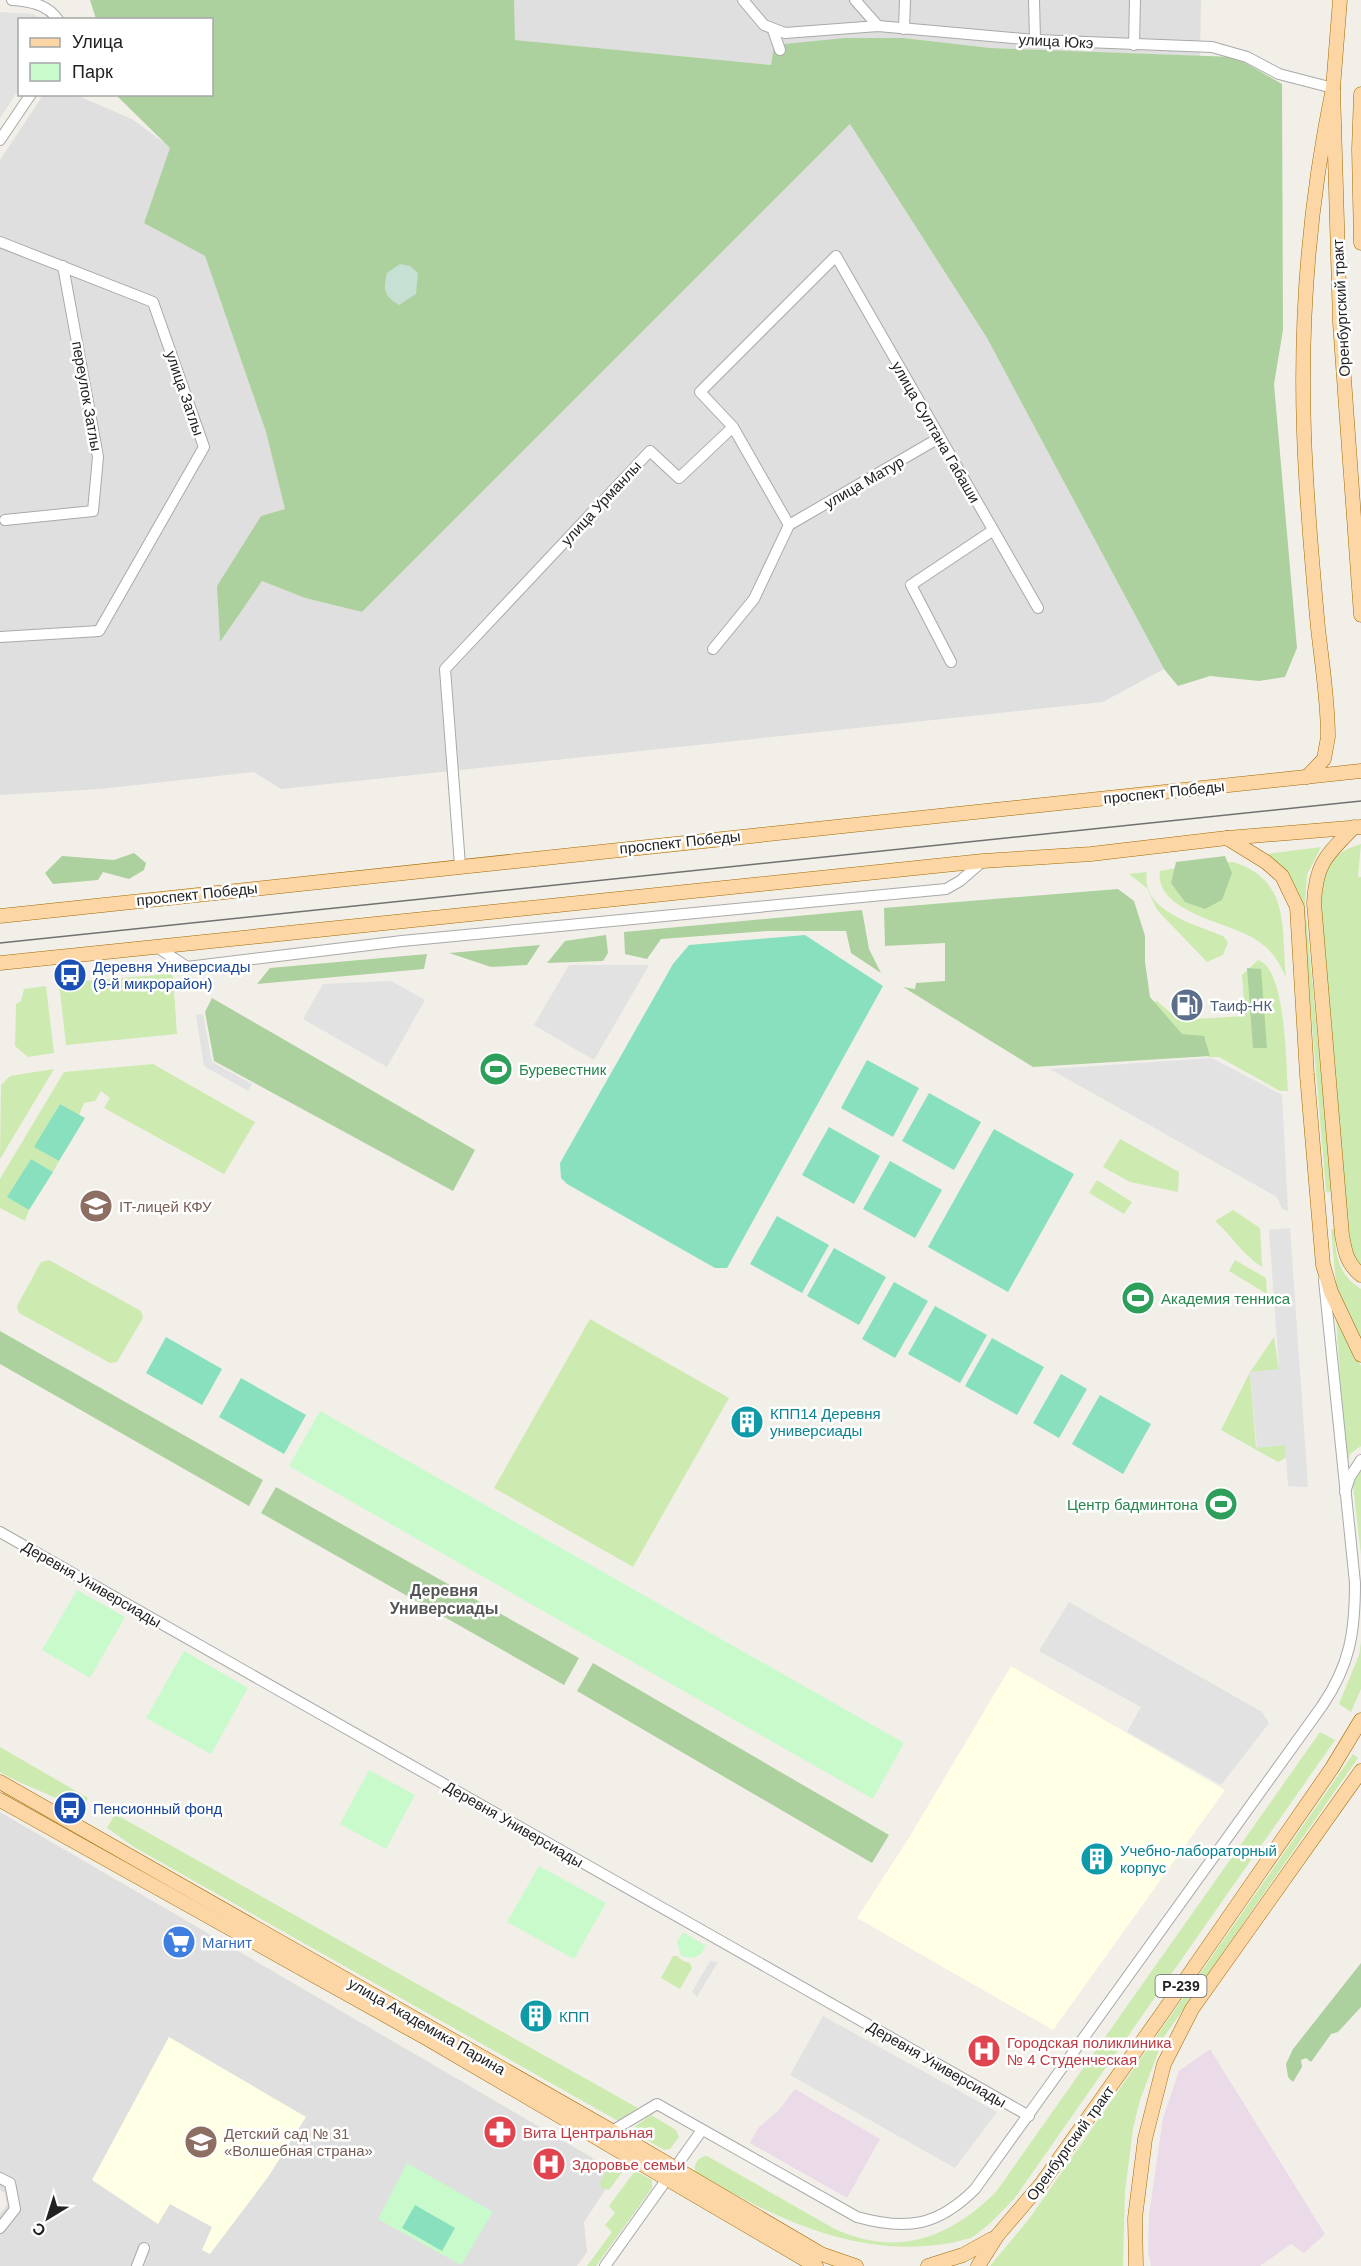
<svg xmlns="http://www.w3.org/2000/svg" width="1361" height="2266" font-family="Helvetica,sans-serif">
	<rect width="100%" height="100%" fill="#f2efe9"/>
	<!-- residential -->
	<g fill="#e0dfdf">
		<polygon points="514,0 1201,0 1200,56 991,48 903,38 774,45 771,65 514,40"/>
		<polygon points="43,95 76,95 132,119 171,148 144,223 205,256 266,432 286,510 262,581 305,598 362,612 850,124 987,338 1164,669 1103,702 281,789 254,772 100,789 0,795 0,160"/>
		<polygon points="0,1812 617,2172 584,2222 587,2252 577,2266 0,2266 0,2214 7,2205 5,2193 0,2190"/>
	</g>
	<!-- industrial -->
	<g fill="#ebdbe8">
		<polygon points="1210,2049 1325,2234 1304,2253 1291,2244 1260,2266 1151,2266 1148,2252 1149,2215 1163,2118 1179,2071"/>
		<polygon points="795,2089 880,2139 847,2198 750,2143 758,2128 778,2111"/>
	</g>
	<!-- education -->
	<g fill="#ffffe5">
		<polygon points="1011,1666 1225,1790 1053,2030 857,1918 909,1838"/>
		<polygon points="169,2037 306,2117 268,2177 210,2254 202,2250 212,2227 170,2204 158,2224 92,2180"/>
	</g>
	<!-- grass -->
	<g fill="#cdebb0">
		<path d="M1361,844L1358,877H1361V1268L1351,1249L1316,890C1323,864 1337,851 1361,844Z"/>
		<polygon points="1321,847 1307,875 1305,904 1332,1189 1328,1193 1326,1191 1302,905 1287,873 1266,854"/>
		<path d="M1233,862C1291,880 1281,928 1286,978C1279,961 1271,949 1255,939C1228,922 1154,912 1160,871L1188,866Z"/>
		<path d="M1147,872C1140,911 1197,925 1223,936L1228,942L1223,955L1207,962L1157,910L1147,888L1129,874Z"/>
		<path d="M1258,960C1286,968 1286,1064 1288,1091H1280L1219,1057H1208L1203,1038L1181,1036L1153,1002L1157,1001L1179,1020L1245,1016L1242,975Z"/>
		<polygon points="170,974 173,976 177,1034 66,1045 59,983"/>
		<polygon points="46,986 54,1053 28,1057 15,1046 16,1004 21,1001 24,989"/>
		<polygon points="153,1064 255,1122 224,1174 104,1108 110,1098 101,1091 95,1101 84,1103 79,1115 60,1104 35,1147 59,1161 53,1172 31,1159 8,1197 29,1210 25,1221 0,1208 0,1179 64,1072"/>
		<polygon points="54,1069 0,1159 1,1085 10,1076"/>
		<polygon points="1120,1139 1179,1172 1178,1192 1130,1182 1103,1167"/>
		<polygon points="1097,1180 1132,1202 1124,1214 1089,1193"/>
		<path d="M1233,1210L1260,1228L1262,1267C1243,1255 1232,1236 1215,1221Z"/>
		<path d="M1331,1229H1334C1336,1255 1337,1274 1361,1289V1341L1344,1307L1336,1284Z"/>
		<polygon points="49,1260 141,1311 143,1318 117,1362 110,1363 19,1313 17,1306 41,1262"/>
		<polygon points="1235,1260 1266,1278 1267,1294 1229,1271"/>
		<polygon points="1336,1317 1361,1366 1361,1446 1350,1454 1346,1466"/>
		<polygon points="590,1319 729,1398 633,1567 494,1488"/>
		<polygon points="1274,1337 1279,1370 1250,1372 1256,1447 1285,1445 1287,1457 1278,1462 1221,1430 1250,1372"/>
		<polygon points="1361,1463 1361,1555 1353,1485"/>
		<polygon points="1361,1642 1361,1689 1351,1712 1339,1704 1359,1655"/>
		<path d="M1320,1732L1335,1740L1014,2199C1001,2212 987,2228 971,2238C872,2266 779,2222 696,2172C692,2165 699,2156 707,2156L833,2228C897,2258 948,2239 996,2192Z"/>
		<path d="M0,1747L88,1798L81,1810C55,1796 26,1787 0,1772Z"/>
		<polygon points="1353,1754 1358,1758 1164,2037 1140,2100 1133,2129 1125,2192 1123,2266 990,2266 1029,2219"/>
		<polygon points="115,1814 638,2108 618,2121 134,1847 107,1828"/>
		<polygon points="673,1956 677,1956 683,1961 690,1963 692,1968 680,1989 661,1978"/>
		<polygon points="651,2115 676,2130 679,2137 670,2149 664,2150 630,2130"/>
		<polygon points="620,2162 627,2166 609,2190 602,2188 599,2184 607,2170"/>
		<polygon points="635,2171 652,2180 652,2188 596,2266 587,2266 612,2232 605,2225 615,2213 609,2206"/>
	</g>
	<!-- forest -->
	<g fill="#add19e">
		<polygon points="90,0 514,0 515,40 771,65 774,45 845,38 903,38 991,48 1235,57 1282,84 1283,330 1274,384 1297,648 1285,677 1259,681 1210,676 1178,686 1164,669 987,338 850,124 362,612 305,598 262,581 220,642 217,586 261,516 285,509 266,432 205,256 144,223 170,148 118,97 118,94 212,94 212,20 96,19"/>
		<polygon points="134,853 146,863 144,870 129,879 103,872 98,880 53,884 45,873 62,856 114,860"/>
		<polygon points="1225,856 1232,873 1222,900 1205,909 1185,902 1171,883 1176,862"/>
		<polygon points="1118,889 1134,901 1145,936 1145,962 1150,997 1182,1034 1204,1036 1210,1056 1033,1067 903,987 915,989 916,983 945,981 945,943 885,946 884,908"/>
		<polygon points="862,910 869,949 881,973 851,953 846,931 766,931 661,939 647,959 625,954 624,932"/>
		<polygon points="606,935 608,953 603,961 547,963 565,941"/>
		<polygon points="540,945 527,965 491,967 449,953"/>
		<polygon points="427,954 424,969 257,984 270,968"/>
		<polygon points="1247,968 1261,969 1267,1048 1253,1048"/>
		<polygon points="212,998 475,1150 453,1191 214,1061 205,1012"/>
		<polygon points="0,1331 263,1480 249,1506 0,1364"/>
		<polygon points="276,1487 579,1658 564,1685 261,1513"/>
		<polygon points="593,1663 889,1835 872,1863 577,1691"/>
		<polygon points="1361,1963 1361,2007 1338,2032 1331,2034 1311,2062 1306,2058 1301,2060 1302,2067 1293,2082 1288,2077 1286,2064 1293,2049"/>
	</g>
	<!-- wetland -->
	<path fill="#c6e0d4" d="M400,264L410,266L418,273L416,294L399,305C384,296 383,290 387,273Z"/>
	<!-- park -->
	<g fill="#c8facc">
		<polygon points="320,1411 904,1743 873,1799 289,1466"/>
		<polygon points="77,1590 125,1617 90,1678 42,1650"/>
		<polygon points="184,1651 248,1688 211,1754 146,1718"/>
		<polygon points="369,1770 415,1795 386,1849 340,1824"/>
		<polygon points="539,1866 606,1903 574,1959 507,1922"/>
		<polygon points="683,1932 706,1946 700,1955 692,1958 681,1956 677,1942"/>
		<polygon points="407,2163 493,2212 461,2265 378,2219"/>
	</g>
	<!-- pitch -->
	<g fill="#88e0be">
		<polygon points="805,935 883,986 727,1268 715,1268 567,1184 561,1178 560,1163 673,964 689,945"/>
		<polygon points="867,1060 919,1088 893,1137 841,1108"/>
		<polygon points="929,1093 981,1122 954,1170 902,1141"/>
		<polygon points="60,1104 85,1118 59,1161 34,1147"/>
		<polygon points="829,1127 880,1156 854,1204 802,1175"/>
		<polygon points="994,1129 1074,1174 1008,1292 928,1247"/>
		<polygon points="31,1159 53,1172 29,1210 7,1197"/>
		<polygon points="890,1161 942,1190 915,1238 863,1209"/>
		<polygon points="777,1216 829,1245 802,1293 750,1264"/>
		<polygon points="834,1248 886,1277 859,1325 807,1296"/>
		<polygon points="894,1282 928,1301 895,1358 862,1339"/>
		<polygon points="935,1306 987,1335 960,1383 908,1354"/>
		<polygon points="166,1337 222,1369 202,1405 146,1373"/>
		<polygon points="992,1338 1044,1367 1017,1415 965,1386"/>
		<polygon points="1061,1374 1087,1389 1059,1438 1033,1423"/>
		<polygon points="241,1378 306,1415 284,1454 219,1417"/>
		<polygon points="1100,1395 1151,1424 1123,1474 1072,1444"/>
		<polygon points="415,2205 455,2228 442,2251 402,2228"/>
	</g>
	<!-- parking -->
	<g fill="#e2e2e2">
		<polygon points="0,12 33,14 42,19 20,20 19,89 0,118"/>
		<polygon points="569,965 649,965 594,1060 534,1025"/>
		<polygon points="391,981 425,1000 387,1067 303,1019 323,984"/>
		<polygon points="203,1014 212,1062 252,1084 248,1091 204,1066 196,1015"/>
		<polygon points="1212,1058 1282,1095 1288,1211 1282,1209 1277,1197 1050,1069"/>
		<polygon points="1290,1228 1308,1487 1288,1486 1285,1445 1257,1448 1250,1372 1279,1369 1269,1230"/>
		<polygon points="1069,1602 1262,1712 1269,1723 1221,1785 1127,1732 1141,1707 1039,1651"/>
		<polygon points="710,1961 718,1962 697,1997 692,1992"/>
		<polygon points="823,2016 997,2112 955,2168 790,2075"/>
	</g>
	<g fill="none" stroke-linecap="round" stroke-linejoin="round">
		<!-- minor casing -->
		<g stroke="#a9a9a9" stroke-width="12">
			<g id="minor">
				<path d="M12,0C28,1 48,4 58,20"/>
				<polyline points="743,0 764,25 785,33 878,26 1035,40 1212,47 1247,57 1279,74 1333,88"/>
				<polyline points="855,0 878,26"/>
				<polyline points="1034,0 1035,40"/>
				<polyline points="904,29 905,0"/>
				<polyline points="773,30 780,50"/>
				<polyline points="1134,45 1135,0"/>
				<polyline points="0,140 31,94"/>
				<polyline points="0,242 153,302 204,447 99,631 0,637"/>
				<polyline points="5,520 93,511 98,457 63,266"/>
				<polyline points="789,525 939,438"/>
				<polyline points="713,649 754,599 789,525 733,427"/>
				<polyline points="951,662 911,585 992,531"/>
				<polyline points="460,865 445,669 650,451 679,478 733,427 700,392 836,256 1038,608"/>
				<polyline points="157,947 187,967 402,941 946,889 960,881 983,861"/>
				<polyline points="1345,1492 1350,1477 1361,1460"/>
				<polyline points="0,1532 1029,2116"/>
				<path d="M612,2131L657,2104L857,2217C907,2231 938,2226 975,2189L1322,1706C1350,1665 1355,1632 1355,1583L1324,1280"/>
				<polyline points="0,2178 10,2183 15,2209 0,2228"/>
				<polyline points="137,2266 144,2248"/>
				<polyline points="605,2266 702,2130"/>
			</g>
		</g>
		<!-- major casing -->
		<g stroke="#a06b00" stroke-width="15">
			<g id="major">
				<polyline points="1340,0 1333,88 1340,323 1361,615"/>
				<polyline points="1361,94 1359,149 1361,243"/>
				<path d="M1307,777L1324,759L1328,737C1328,701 1322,664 1318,628C1312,563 1306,497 1304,432C1300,319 1310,199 1333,88"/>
				<path d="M1354,827C1327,855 1316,862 1314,903L1342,1235C1345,1252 1347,1264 1361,1275"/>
				<polyline points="1227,838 1266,862 1282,876 1297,907 1307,1075 1323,1265 1331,1292 1361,1355"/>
				<polyline points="0,916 1361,771"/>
				<polyline points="0,963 983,861 1091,854 1227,838 1361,827"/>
				<polyline points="0,1782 612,2131 821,2254 856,2266"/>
				<polyline points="0,1800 426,2038 816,2266"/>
				<polyline points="928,2266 963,2255 992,2239"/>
				<polyline points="978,2266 997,2236 1042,2183 1161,2015 1332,1768 1361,1720"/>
				<polyline points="1136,2266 1135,2218 1145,2139 1164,2064 1192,2009 1361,1771"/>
			</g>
		</g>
		<!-- minor -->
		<use href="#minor" stroke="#fff" stroke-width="10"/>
		<!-- major -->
		<use href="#major" stroke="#fcd6a4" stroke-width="14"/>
		<!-- tram -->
		<polyline stroke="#707070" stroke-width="1.5" points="0,943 1361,801"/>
	</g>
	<!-- icons -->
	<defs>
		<g id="bus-disc" transform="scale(1.725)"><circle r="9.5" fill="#1a4fb4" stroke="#fff"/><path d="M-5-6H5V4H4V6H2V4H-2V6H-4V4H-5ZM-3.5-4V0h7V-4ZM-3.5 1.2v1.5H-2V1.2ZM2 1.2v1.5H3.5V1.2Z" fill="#fff"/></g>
		<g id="fuel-disc" transform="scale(1.725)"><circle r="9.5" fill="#5c6f8a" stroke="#fff"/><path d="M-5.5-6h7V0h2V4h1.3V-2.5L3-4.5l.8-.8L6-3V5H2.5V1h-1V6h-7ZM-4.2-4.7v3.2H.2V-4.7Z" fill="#fff"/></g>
		<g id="stadium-disc" transform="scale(1.725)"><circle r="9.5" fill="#2e9e5b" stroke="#fff"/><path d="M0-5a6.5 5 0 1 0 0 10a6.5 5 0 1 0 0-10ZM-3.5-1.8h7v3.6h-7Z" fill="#fff"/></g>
		<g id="school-disc" transform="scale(1.725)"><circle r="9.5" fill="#8d6e63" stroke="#fff"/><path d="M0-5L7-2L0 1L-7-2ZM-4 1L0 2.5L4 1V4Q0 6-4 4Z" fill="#fff"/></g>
		<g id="building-disc" transform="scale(1.725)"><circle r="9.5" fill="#0f9aa8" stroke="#fff"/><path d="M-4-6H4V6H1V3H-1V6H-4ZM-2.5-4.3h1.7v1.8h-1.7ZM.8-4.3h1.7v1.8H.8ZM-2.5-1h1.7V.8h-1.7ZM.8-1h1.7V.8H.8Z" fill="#fff"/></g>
		<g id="supermarket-disc" transform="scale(1.725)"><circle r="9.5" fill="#3f7fe0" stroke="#fff"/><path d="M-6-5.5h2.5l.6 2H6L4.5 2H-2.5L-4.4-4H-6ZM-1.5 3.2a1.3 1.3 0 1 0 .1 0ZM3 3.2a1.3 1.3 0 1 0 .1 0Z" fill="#fff"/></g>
		<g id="hospital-disc" transform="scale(1.725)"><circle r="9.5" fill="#e0444e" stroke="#fff"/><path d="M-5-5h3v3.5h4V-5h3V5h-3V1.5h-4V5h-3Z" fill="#fff"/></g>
		<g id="pharmacy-disc" transform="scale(1.725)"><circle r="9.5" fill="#e0444e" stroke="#fff"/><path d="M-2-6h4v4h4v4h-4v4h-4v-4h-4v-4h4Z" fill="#fff"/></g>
	</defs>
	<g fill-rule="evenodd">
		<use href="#bus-disc" x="70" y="975"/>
		<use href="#fuel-disc" x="1187" y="1005"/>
		<use href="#stadium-disc" x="496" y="1069"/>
		<use href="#school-disc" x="96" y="1206"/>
		<use href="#stadium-disc" x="1138" y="1298"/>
		<use href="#building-disc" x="747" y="1422"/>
		<use href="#stadium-disc" x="1221" y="1504"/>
		<use href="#bus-disc" x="70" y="1808"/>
		<use href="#building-disc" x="1097" y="1859"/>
		<use href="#supermarket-disc" x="179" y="1942"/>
		<use href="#building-disc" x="536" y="2016"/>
		<use href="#hospital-disc" x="984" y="2051"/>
		<use href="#pharmacy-disc" x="500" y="2132"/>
		<use href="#school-disc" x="201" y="2142"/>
		<use href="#hospital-disc" x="549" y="2164"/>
	</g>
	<g text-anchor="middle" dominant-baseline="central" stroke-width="5" stroke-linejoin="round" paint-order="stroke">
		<!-- shield labels -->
		<rect fill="#fff" stroke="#646464" stroke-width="1.5" x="1155.5" y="1975" width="51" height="22" rx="4.5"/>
		<g font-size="14" font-weight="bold" fill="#222">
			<text x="1181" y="1986">Р-239</text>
		</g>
		<!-- street labels -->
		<g font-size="15" fill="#222" stroke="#fff">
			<text transform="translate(1056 41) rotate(3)">улица Юкэ</text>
			<text transform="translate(1341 308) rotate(-93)">Оренбургский тракт</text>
			<text transform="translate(185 393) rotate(71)">улица Затлы</text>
			<text transform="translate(87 396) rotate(80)">переулок Затлы</text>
			<text transform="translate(936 432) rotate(60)">улица Султана Габаши</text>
			<text transform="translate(864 482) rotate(-30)">улица Матур</text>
			<text transform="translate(601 503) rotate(-47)">улица Урманлы</text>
			<text transform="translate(1164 792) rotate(-6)">проспект Победы</text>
			<text transform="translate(680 842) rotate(-6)">проспект Победы</text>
			<text transform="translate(197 894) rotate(-6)">проспект Победы</text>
			<text transform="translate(92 1584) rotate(30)">Деревня Универсиады</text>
			<text transform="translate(514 1824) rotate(30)">Деревня Универсиады</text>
			<text transform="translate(427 2026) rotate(30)">улица Академика Парина</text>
			<text transform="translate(937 2064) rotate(30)">Деревня Универсиады</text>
			<text transform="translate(1070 2143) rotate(-54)">Оренбургский тракт</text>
		</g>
		<!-- transit labels -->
		<g font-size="15" fill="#164399" stroke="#fff" text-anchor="start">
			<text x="93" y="966">Деревня Универсиады<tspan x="93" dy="17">(9-й микрорайон)</tspan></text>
			<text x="93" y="1808">Пенсионный фонд</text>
		</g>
		<!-- service labels -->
		<g font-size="15" fill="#4e5e75" stroke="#fff" text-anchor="start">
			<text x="1210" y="1005">Таиф-НК</text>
		</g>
		<!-- leisure labels -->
		<g font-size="15" fill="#27864d" stroke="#fff" text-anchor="start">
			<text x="519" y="1069">Буревестник</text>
			<text x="1161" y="1298">Академия тенниса</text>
			<text x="1198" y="1504" text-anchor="end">Центр бадминтона</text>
		</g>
		<!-- education labels -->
		<g font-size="15" fill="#785e54" stroke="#fff" text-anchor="start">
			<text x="119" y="1206">IT-лицей КФУ</text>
			<text x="224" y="2133">Детский сад № 31<tspan x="224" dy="17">«Волшебная страна»</tspan></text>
		</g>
		<!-- culture labels -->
		<g font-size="15" fill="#0d838f" stroke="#fff" text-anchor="start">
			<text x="770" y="1413">КПП14 Деревня<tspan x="770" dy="17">универсиады</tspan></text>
			<text x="1120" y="1850">Учебно-лабораторный<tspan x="1120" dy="17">корпус</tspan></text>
			<text x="559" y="2016">КПП</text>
		</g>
		<!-- shop labels -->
		<g font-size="15" fill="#366cbe" stroke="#fff" text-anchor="start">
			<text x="202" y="1942">Магнит</text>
		</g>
		<!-- health labels -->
		<g font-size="15" fill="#be3a42" stroke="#fff" text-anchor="start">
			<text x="1007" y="2042">Городская поликлиника<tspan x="1007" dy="17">№ 4 Студенческая</tspan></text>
			<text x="523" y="2132">Вита Центральная</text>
			<text x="572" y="2164">Здоровье семьи</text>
		</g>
		<!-- neighbourhood labels -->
		<g font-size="16" font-weight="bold" fill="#555" stroke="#fff">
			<text x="444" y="1590">Деревня<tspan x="444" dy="18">Универсиады</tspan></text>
		</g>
	</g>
	<!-- legend -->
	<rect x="18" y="18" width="195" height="78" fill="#ffffff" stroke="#a7a7a7" stroke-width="1.5"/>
	<rect x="30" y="38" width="30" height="9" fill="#fcd6a4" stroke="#a7a7a7" stroke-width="1.5"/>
	<text x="72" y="48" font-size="18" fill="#222222">Улица</text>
	<rect x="30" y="63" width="30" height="18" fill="#c8facc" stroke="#a7a7a7" stroke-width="1.5"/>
	<text x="72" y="78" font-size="18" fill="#222222">Парк</text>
	<!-- north arrow -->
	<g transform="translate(48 2218) rotate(218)" stroke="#ffffff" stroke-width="4.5" paint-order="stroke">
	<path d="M0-4.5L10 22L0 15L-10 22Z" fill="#222222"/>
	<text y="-9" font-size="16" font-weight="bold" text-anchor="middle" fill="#222222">С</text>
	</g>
</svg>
